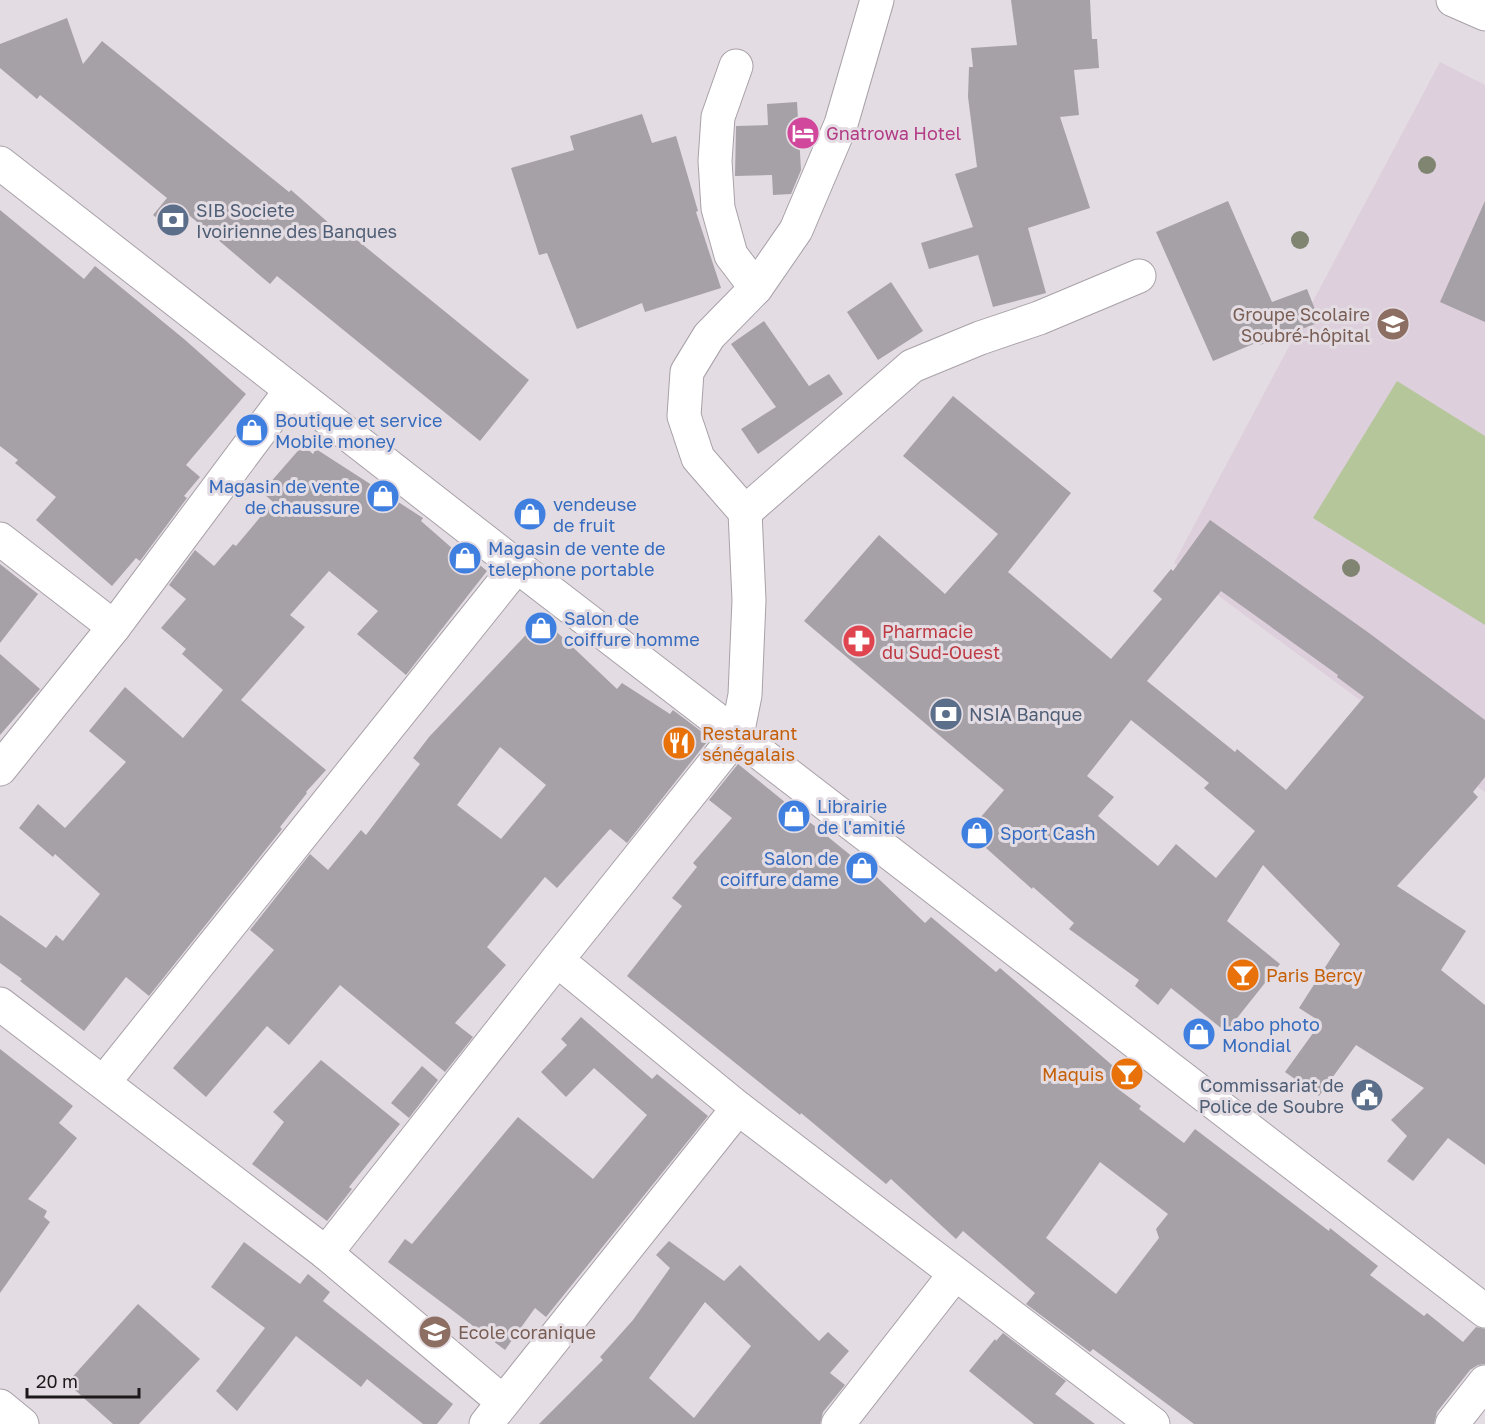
<svg xmlns="http://www.w3.org/2000/svg" width="1485" height="1424" font-family="'Golos Text',sans-serif">
	<rect width="100%" height="100%" fill="#e4dce3"/>
	<!-- built -->
	<polygon fill="#ddcfdb" points="1440,62 1485,85 1485,792 1174,563"/>
	<!-- green -->
	<polygon fill="#b5c69a" points="1397,381 1485,436 1485,625 1313,518"/>
	<!-- building -->
	<g fill="#a6a0a7" fill-rule="evenodd">
		<polygon points="1011,0 1090,0 1092,39 1097,39 1099,68 1074,70 1079,115 1060,117 1090,208 1028,228 1046,293 993,307 978,255 929,269 921,243 973,227 955,174 977,167 968,97 969,67 973,67 971,48 1017,45"/>
		<polygon points="67,18 83,64 102,41 289,192 291,190 338,231 341,227 529,380 480,441 277,276 270,284 190,216 177,233 153,215 167,198 40,95 37,99 0,68 0,44"/>
		<polygon points="797,102 801,170 791,194 773,195 772,175 735,176 736,126 768,125 767,104"/>
		<polygon points="642,114 652,143 676,136 698,211 696,212 721,288 645,312 642,303 577,329 547,253 539,255 511,168 574,150 570,136"/>
		<polygon points="1228,201 1272,302 1307,289 1320,322 1260,345 1258,342 1213,361 1156,232"/>
		<polygon points="1485,201 1485,322 1440,302"/>
		<polygon points="0,210 84,279 95,266 184,339 246,394 186,465 200,477 184,496 187,498 140,561 136,558 112,586 36,520 56,497 15,463 18,460 0,446"/>
		<polygon points="891,282 923,331 878,360 847,312"/>
		<polygon points="764,321 809,386 829,374 843,394 758,454 741,429 776,407 731,344"/>
		<path d="M953,396L1071,493L1008,572L1111,659L1162,599L1153,591L1171,569L1173,571L1210,520L1369,633L1485,720V777L1473,792L1478,797L1397,886L1466,931L1441,970L1485,1005V1165L1448,1138L1413,1181L1387,1161L1407,1136L1391,1120L1424,1088L1356,1045L1319,1096L1285,1072L1321,1022L1299,1008L1340,944L1263,865L1227,921L1280,964L1226,1032L1171,988L1158,1005L1135,986L1139,980L1069,929L1074,923L1033,887L1032,889L968,832L1004,790L804,621L879,535L945,594L998,534L903,456ZM1221,591L1338,675L1337,677L1364,697L1286,790L1237,749L1235,752L1147,681ZM1131,720L1209,783L1204,788L1255,831L1216,878L1176,844L1158,866L1098,816L1114,797L1087,776Z"/>
		<polygon points="303,445 313,454 316,449 423,518 421,521 461,556 464,552 487,571 406,675 357,634 378,611 329,571 290,615 305,627 241,700 326,770 306,792 307,793 280,827 282,829 149,996 126,977 84,1031 20,981 22,979 0,963 0,915 46,948 56,935 63,941 100,894 55,854 53,857 19,828 38,804 65,828 126,762 89,731 125,687 183,738 223,690 182,654 186,649 161,628 186,599 169,585 195,550 214,566 233,544 236,546 273,502 262,492"/>
		<polygon points="0,564 38,594 0,643"/>
		<path d="M542,618L617,689L622,683L670,714L673,710L710,738L627,843L610,829L557,888L545,877L487,947L506,965L455,1023L473,1037L445,1072L340,985L289,1045L267,1026L206,1097L173,1068L274,950L250,930L310,854L328,870L361,830L366,835L420,764L413,758L429,737ZM500,747L546,785L501,839L457,805Z"/>
		<polygon points="0,654 40,689 0,735"/>
		<path d="M738,764L859,862L860,861L925,923L931,917L996,972L1000,968L1127,1078L1118,1089L1141,1106L1139,1109L1184,1143L1195,1129L1329,1231L1330,1228L1378,1266L1370,1275L1424,1316L1427,1313L1463,1342L1476,1327L1485,1329V1364L1478,1365L1470,1370L1437,1412L1434,1424H1194L1093,1349L1090,1352L1026,1304L1035,1293L963,1231L956,1239L891,1179L886,1184L801,1113L800,1115L627,976L682,906L672,898L697,867L693,863L732,818L709,800ZM1100,1162L1168,1214L1156,1229L1159,1238L1116,1294L1046,1238Z"/>
		<polygon points="581,1017 652,1079 657,1074 708,1116 546,1317 535,1308 505,1350 388,1262 405,1239 412,1244 518,1117 593,1179 647,1115 594,1068 566,1097 541,1072 567,1045 561,1039"/>
		<polygon points="0,1049 73,1106 59,1123 77,1138 28,1199 47,1211 44,1217 50,1222 0,1293"/>
		<polygon points="321,1060 400,1124 349,1187 352,1189 327,1221 252,1164 284,1122 273,1112"/>
		<polygon points="422,1066 438,1080 409,1118 391,1103"/>
		<path d="M669,1241L724,1281L740,1265L819,1341L828,1332L849,1351L830,1373L845,1385L823,1412L820,1424H539L603,1360L600,1357L633,1320L670,1268L656,1255ZM705,1302L751,1346L694,1418L649,1378Z"/>
		<polygon points="244,1242 300,1284 308,1274 330,1292 323,1301 453,1404 437,1424 423,1424 367,1379 361,1387 296,1336 237,1411 216,1391 265,1328 211,1287"/>
		<polygon points="138,1304 200,1359 139,1424 113,1424 67,1383"/>
		<polygon points="1003,1333 1066,1381 1055,1394 1095,1424 1034,1424 969,1371 995,1339 996,1341"/>
	</g>
	<g fill="none" stroke-linecap="round" stroke-linejoin="round">
		<!-- street casing -->
		<g stroke="#a8a1a8" stroke-width="35">
			<g id="street">
				<polyline points="1453,0 1485,14"/>
				<polyline points="736,66 718,117 715,161 718,208 731,255 756,288"/>
				<polyline points="745,512 912,366 980,338 1039,318 1139,276"/>
				<polyline points="0,539 114,627"/>
				<polyline points="0,769 114,627 291,390"/>
				<polyline points="557,960 738,1108 1153,1424"/>
				<polyline points="0,1004 326,1253 503,1402"/>
				<polyline points="104,1082 517,566"/>
				<polyline points="326,1253 557,960 737,735 745,695 749,600 745,512 698,458 684,416 687,372 709,336 756,288 796,230 841,124 877,0"/>
				<polyline points="0,1406 22,1424"/>
				<polyline points="486,1424 738,1108"/>
				<polyline points="838,1424 955,1274"/>
				<polyline points="1452,1424 1485,1382"/>
			</g>
		</g>
		<!-- secondary casing -->
		<g stroke="#a8a1a8" stroke-width="35">
			<polyline id="secondary" points="0,163 517,566 1485,1311"/>
		</g>
		<!-- street -->
		<use href="#street" stroke="#fff" stroke-width="33"/>
		<!-- secondary -->
		<use href="#secondary" stroke="#fff" stroke-width="33"/>
	</g>
	<!-- trees -->
	<g fill="#808571">
		<circle cx="1427" cy="165" r="9"/>
		<circle cx="1300" cy="240" r="9"/>
		<circle cx="1351" cy="568" r="9"/>
	</g>
	<!-- icons -->
	<defs>
		<g id="hotel-disc" transform="scale(1.725)"><circle r="9.5" fill="#d1479c" stroke="#e4dce3"/><path d="M-6-4.5h1.5V1H6V5H4.5V3h-9V5H-6ZM-4 0a1.8 1.8 0 1 1 3.6 0ZM.5 0V-2.5h3Q6-2.5 6 0Z" fill="#fff"/></g>
		<g id="bank-disc" transform="scale(1.725)"><circle r="9.5" fill="#5c6f8a" stroke="#e4dce3"/><path d="M-6-4H6V4H-6ZM0-2.3a2.3 2.3 0 1 0 0 4.6a2.3 2.3 0 1 0 0-4.6Z" fill="#fff"/></g>
		<g id="school-disc" transform="scale(1.725)"><circle r="9.5" fill="#8d6e63" stroke="#e4dce3"/><path d="M0-5L7-2L0 1L-7-2ZM-4 1L0 2.5L4 1V4Q0 6-4 4Z" fill="#fff"/></g>
		<g id="shop-disc" transform="scale(1.725)"><circle r="9.5" fill="#3f7fe0" stroke="#e4dce3"/><path d="M-5-2.5h2.3a2.7 3.5 0 0 1 5.4 0H5L5.5 6h-11ZM-1.5-2.5h3a1.5 2.3 0 0 0-3 0Z" fill="#fff"/></g>
		<g id="pharmacy-disc" transform="scale(1.725)"><circle r="9.5" fill="#e0444e" stroke="#e4dce3"/><path d="M-2-6h4v4h4v4h-4v4h-4v-4h-4v-4h4Z" fill="#fff"/></g>
		<g id="restaurant-disc" transform="scale(1.725)"><circle r="9.5" fill="#e8710a" stroke="#e4dce3"/><path d="M-5-6h1v4h1v-4h1v4h1v-4h1v5L-1.5 .5V6h-2V.5L-5-1ZM5-6V6H3V1.5H1.5Q1.5-4 5-6Z" fill="#fff"/></g>
		<g id="bar-disc" transform="scale(1.725)"><circle r="9.5" fill="#e8710a" stroke="#e4dce3"/><path d="M-6-5H6L.8 .8V4.5H3.5V6h-7V4.5H-.8V.8Z" fill="#fff"/></g>
		<g id="civic-disc" transform="scale(1.725)"><circle r="9.5" fill="#5c6f8a" stroke="#e4dce3"/><path d="M-.6-6.5H3V-4.5H.6V-3L4-1V1h2V6H-6V1h2V-1L-.6-3ZM-1.2 2.5V6h2.4V2.5Z" fill="#fff"/></g>
	</defs>
	<g fill-rule="evenodd">
		<use href="#hotel-disc" x="803" y="133"/>
		<use href="#bank-disc" x="173" y="220"/>
		<use href="#school-disc" x="1393" y="324"/>
		<use href="#shop-disc" x="252" y="430"/>
		<use href="#shop-disc" x="383" y="496"/>
		<use href="#shop-disc" x="530" y="514"/>
		<use href="#shop-disc" x="465" y="558"/>
		<use href="#shop-disc" x="541" y="628"/>
		<use href="#pharmacy-disc" x="859" y="641"/>
		<use href="#bank-disc" x="946" y="714"/>
		<use href="#restaurant-disc" x="679" y="743"/>
		<use href="#shop-disc" x="794" y="816"/>
		<use href="#shop-disc" x="977" y="833"/>
		<use href="#shop-disc" x="862" y="868"/>
		<use href="#bar-disc" x="1243" y="975"/>
		<use href="#shop-disc" x="1199" y="1034"/>
		<use href="#bar-disc" x="1127" y="1074"/>
		<use href="#civic-disc" x="1367" y="1095"/>
		<use href="#school-disc" x="435" y="1332"/>
	</g>
	<g text-anchor="middle" dominant-baseline="central" stroke-width="6" stroke-linejoin="round" paint-order="stroke">
		<!-- hotel labels -->
		<g font-size="18" fill="#b23c85" stroke="#e4dce3" text-anchor="start">
			<text x="826" y="133">Gnatrowa Hotel</text>
		</g>
		<!-- service labels -->
		<g font-size="18" fill="#4e5e75" stroke="#e4dce3" text-anchor="start">
			<text x="196" y="210">SIB Societe<tspan x="196" dy="21">Ivoirienne des Banques</tspan></text>
			<text x="969" y="714">NSIA Banque</text>
			<text x="1344" y="1085" text-anchor="end">Commissariat de<tspan x="1344" dy="21">Police de Soubre</tspan></text>
		</g>
		<!-- education labels -->
		<g font-size="18" fill="#785e54" stroke="#e4dce3" text-anchor="end">
			<text x="1370" y="314">Groupe Scolaire<tspan x="1370" dy="21">Soubré-hôpital</tspan></text>
			<text x="458" y="1332" text-anchor="start">Ecole coranique</text>
		</g>
		<!-- shop labels -->
		<g font-size="18" fill="#366cbe" stroke="#e4dce3" text-anchor="start">
			<text x="275" y="420">Boutique et service<tspan x="275" dy="21">Mobile money</tspan></text>
			<text x="360" y="486" text-anchor="end">Magasin de vente<tspan x="360" dy="21">de chaussure</tspan></text>
			<text x="553" y="504">vendeuse<tspan x="553" dy="21">de fruit</tspan></text>
			<text x="488" y="548">Magasin de vente de<tspan x="488" dy="21">telephone portable</tspan></text>
			<text x="564" y="618">Salon de<tspan x="564" dy="21">coiffure homme</tspan></text>
			<text x="817" y="806">Librairie<tspan x="817" dy="21">de l'amitié</tspan></text>
			<text x="1000" y="833">Sport Cash</text>
			<text x="839" y="858" text-anchor="end">Salon de<tspan x="839" dy="21">coiffure dame</tspan></text>
			<text x="1222" y="1024">Labo photo<tspan x="1222" dy="21">Mondial</tspan></text>
		</g>
		<!-- health labels -->
		<g font-size="18" fill="#be3a42" stroke="#e4dce3" text-anchor="start">
			<text x="882" y="631">Pharmacie<tspan x="882" dy="21">du Sud-Ouest</tspan></text>
		</g>
		<!-- food labels -->
		<g font-size="18" fill="#c56008" stroke="#e4dce3" text-anchor="start">
			<text x="702" y="733">Restaurant<tspan x="702" dy="21">sénégalais</tspan></text>
			<text x="1266" y="975">Paris Bercy</text>
			<text x="1104" y="1074" text-anchor="end">Maquis</text>
		</g>
	</g>
	<!-- scale -->
	<path d="M27 1388v9h112v-9" fill="none" stroke="#1c191b" stroke-width="3"/>
	<text x="36" y="1388" font-size="18" fill="#1c191b" stroke="#e4dce3" stroke-width="4.5" paint-order="stroke">20 m</text>
</svg>
